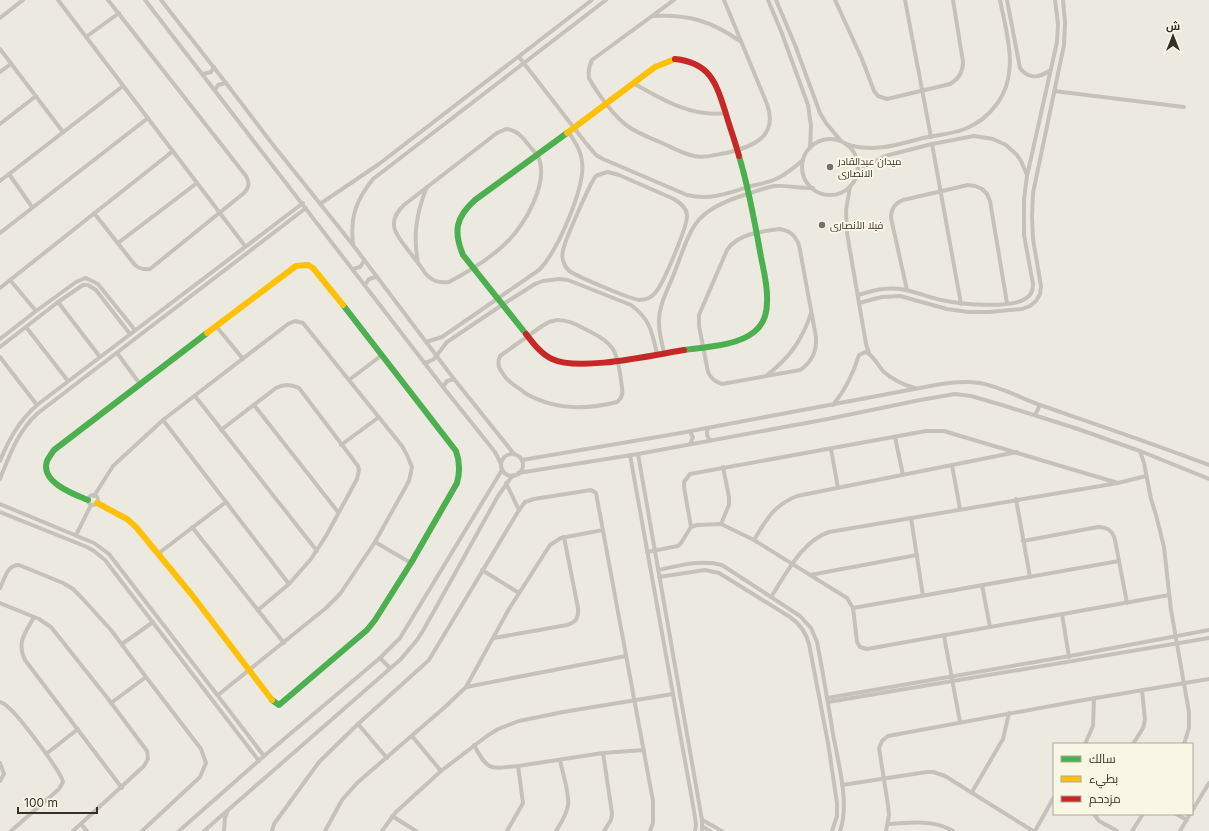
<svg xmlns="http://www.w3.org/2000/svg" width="1209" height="831" font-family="Inter,Cairo,sans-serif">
	<rect width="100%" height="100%" fill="#eceae0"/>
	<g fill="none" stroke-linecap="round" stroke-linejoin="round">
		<!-- street -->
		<g stroke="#c6c2b9" stroke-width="4">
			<polyline points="58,0 245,246"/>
			<polyline points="145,0 443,387 495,452 501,464"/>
			<polyline points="161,0 226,83 270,141 353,245 454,379 514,454"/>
			<path d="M674,0L592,60C589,66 588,71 589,78C597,93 615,118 629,127C639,134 651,138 662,143C671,147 680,152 690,155C702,159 714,155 726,153C752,147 779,137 767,104L724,0"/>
			<polyline points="768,0 781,31 808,105 811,126 810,148"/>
			<polyline points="776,0 795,45 820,113 826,123 841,141"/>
			<path d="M835,0L862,59L874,91L878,96L887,99L950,84C959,79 963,72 963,62L953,0"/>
			<polyline points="905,0 931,137"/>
			<path d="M1007,0L1020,68C1028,79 1039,78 1049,71"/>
			<path d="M653,16C688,14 711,21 740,41"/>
			<polyline points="0,18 23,0"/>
			<polyline points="86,37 119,13"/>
			<polyline points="0,49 63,132"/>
			<path d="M519,57L585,142L596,155L603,159L687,195C710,201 729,193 751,186C761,184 771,182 780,177C789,172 796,166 803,160"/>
			<polyline points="0,72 11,64"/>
			<polyline points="203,74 211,72 214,67"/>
			<path d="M633,83C661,99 692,118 726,113"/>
			<polyline points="215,90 218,85 226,83"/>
			<polyline points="1054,91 1184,107"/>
			<polyline points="0,124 36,96"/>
			<path d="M506,129C519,130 524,140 532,149C534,151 536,154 538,156C550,183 524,226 505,244C489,259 468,272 449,282C438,283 432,281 425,273C420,265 414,258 408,250C395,234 386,222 404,205L497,133Z"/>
			<circle cx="830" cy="167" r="28"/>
			<path d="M846,144C872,153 897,145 923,138C937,135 952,134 965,129C977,124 988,116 996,105C1020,74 1007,35 1000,0"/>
			<polyline points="932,144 961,304"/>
			<path d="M608,172L619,175L674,199C680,203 686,207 687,215C688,225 663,285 655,293C651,298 645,300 639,300C630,299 579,277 571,272C568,270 565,266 564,263C562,259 562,255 563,251C564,242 591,181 596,176C600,174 604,173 608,172Z"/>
			<polyline points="9,174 32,207"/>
			<polyline points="857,175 866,166 885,156 932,144 974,136 993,139 1006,145 1017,155 1021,161 1027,175"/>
			<polyline points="0,181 123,86"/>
			<polyline points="850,187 846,210 847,233 866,344 869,353"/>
			<polyline points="320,204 379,164 592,0"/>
			<path d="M94,213L135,265C140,269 144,270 150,269L244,193C249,187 250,183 246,176L108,0"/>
			<path d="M780,229C790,231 795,235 799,245L816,337C817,352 812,362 800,370L722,384C715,382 711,379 708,372L699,326V315L727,250C737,234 762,231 780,229Z"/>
			<polyline points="0,233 148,118"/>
			<polyline points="118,243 197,183"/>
			<path d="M353,244C350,217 356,200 373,179L606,0"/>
			<path d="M418,263C413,236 416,213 427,187"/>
			<polyline points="353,269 360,267 364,261"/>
			<polyline points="10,280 36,311"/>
			<polyline points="365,285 369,279 376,277"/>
			<polyline points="0,288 173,151"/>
			<path d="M907,290L891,218C891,209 895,203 903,200L968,185L975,186L982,189L987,194L990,201L1007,303"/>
			<path d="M858,295C871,291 885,287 900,289C914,291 927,297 941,300C959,304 1009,309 1025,299C1031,296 1033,290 1033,284L1024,235V199L1027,176L1057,42L1058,24L1055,0"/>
			<polyline points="58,302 100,357"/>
			<polyline points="859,303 882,297 900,296 947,309 968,312 989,312 1022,309 1030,306 1036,301 1040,294 1041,286 1033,239 1032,217 1033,193 1064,45 1065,22 1063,0"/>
			<path d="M557,320C569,320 577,325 587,330C614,343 617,350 621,380C622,389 625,396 617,402C586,410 554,410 525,393C519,388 511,384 506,378C500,370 496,365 500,356L542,326L549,322Z"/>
			<polyline points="216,326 243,359"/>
			<polyline points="26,327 68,381"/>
			<polyline points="0,339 36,311 76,282 85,278 88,279 98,284 135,330"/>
			<path d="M426,342L442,337L539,270C557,252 586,187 582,161C581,150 574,141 568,131"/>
			<polyline points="0,347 58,302 83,285 88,285 96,290 130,334"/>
			<polyline points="117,353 140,384"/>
			<path d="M664,353C662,343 659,333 659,323C658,305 669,288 675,271C692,227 693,212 741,196C753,193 764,187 776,186C789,185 800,189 813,188"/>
			<polyline points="0,357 37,405"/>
			<path d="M424,363L428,362L434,359L447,342L502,305L535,284L543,281L559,279L568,280L631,305C650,319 652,332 657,354"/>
			<path d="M766,376C789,358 802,341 811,313"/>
			<polyline points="349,380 382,355"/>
			<polyline points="443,387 447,381 454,379"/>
			<polyline points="195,396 317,551"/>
			<polyline points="254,405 338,512"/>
			<path d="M833,405C846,389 853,375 859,355L865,352C872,353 878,366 884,372C893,380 904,385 915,388"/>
			<polyline points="1035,415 1040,405"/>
			<polyline points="163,420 289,584"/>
			<path d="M708,428C706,433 707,437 710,440"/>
			<path d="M221,430L276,388C284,384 290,384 299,388L358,466L359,470L357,479L326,536L311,559L289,584L258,610"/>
			<polyline points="895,437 903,475"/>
			<polyline points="690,444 693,437 690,432"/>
			<polyline points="341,445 379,417"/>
			<polyline points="831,449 838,488"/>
			<polyline points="1140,451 1144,463 1151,499 1156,515 1164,547 1171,610 1189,712 1189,728 1184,744"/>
			<polyline points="638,454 702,820 702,831"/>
			<circle cx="512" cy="465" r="11"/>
			<polyline points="630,455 694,811 696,825 695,831"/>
			<path d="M522,460L675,434L941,384C954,382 967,381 980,383C1002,387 1022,399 1043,406C1098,425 1154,444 1209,465"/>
			<path d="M0,461C9,439 19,421 37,405L303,203"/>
			<polyline points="952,465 960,509"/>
			<polyline points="518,473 638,454 828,419 920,400 955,394 971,396 1002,405 1075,428 1140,451 1209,479"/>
			<path d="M0,479C10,454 18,431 38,413L306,208"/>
			<polyline points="506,483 519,510"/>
			<circle cx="93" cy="500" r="5"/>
			<polyline points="94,496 113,466 163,420 288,324 295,321 303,323 402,446 407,455 412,467 409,481 375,542 340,594 326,608 218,695"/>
			<polyline points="1016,499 1030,577"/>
			<polyline points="0,504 94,543 109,554 264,756"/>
			<polyline points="0,512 87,547 94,551 105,560 259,761"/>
			<polyline points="911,518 923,596"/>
			<polyline points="721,524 729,505 729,497 723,467"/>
			<polyline points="192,527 284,643"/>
			<polyline points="691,527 684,487 684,482 690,474 926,431 944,431 957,435 1118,483"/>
			<polyline points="76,535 91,505"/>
			<path d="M754,540C766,520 774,505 797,496L1017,452"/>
			<path d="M1023,541L1098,527C1108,527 1113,531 1115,540L1127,603"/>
			<polyline points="375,542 411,563"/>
			<polyline points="647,552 678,546 681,543 691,527 697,525 721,524 754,540 847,598 853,608 857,642 860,647 867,649 1169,595"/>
			<polyline points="159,553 226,502"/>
			<polyline points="482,570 519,593"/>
			<path d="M658,570C679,566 701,559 722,565L800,616L811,628L817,642C823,673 828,703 833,734C838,762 850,804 840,831"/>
			<polyline points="810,575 917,555"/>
			<path d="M659,577L705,570L719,573L790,617C800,624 806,632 809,644L828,743L837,803V816L832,831"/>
			<polyline points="982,585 990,627"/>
			<path d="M0,588C5,578 7,565 19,565L63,583L73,589L82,598L111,630L146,677L201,749L206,763L200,777L142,831"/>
			<path d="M771,597C786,574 802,541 829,532L1118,483L1146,476"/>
			<polyline points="0,603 39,619 51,627 109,700 147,751 148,759 144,766 73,831"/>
			<polyline points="853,608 1119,561"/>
			<polyline points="1062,614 1069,657"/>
			<path d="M34,617C26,632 16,642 25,660L122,788"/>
			<polyline points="944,636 960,722"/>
			<path d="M494,638L567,625C576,622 579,618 578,608L564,537"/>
			<polyline points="122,644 153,622"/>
			<polyline points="380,658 390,668"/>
			<polyline points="466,687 626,656"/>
			<polyline points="827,698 1070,656 1209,630"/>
			<path d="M0,702C3,703 6,705 8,707C18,715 61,771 63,782L59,789L11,831"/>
			<polyline points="828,702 1209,638"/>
			<polyline points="111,703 146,677"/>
			<polyline points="358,724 387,758"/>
			<polyline points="412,736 441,771"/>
			<polyline points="1085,744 1093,726 1094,698"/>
			<polyline points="1133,744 1143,728 1145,720 1142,690"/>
			<path d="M474,745C488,771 489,769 518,766L523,803L507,831"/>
			<polyline points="603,753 612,813 611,820 604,831"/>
			<polyline points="46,754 78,729"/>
			<polyline points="0,763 4,774 0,781"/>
			<polyline points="518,766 603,753 644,750"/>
			<polyline points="842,785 927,772 933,772 945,776 1033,831"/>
			<polyline points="972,792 1003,739 1009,713"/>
			<polyline points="1192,811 1209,783"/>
			<polyline points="1094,814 1099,821 1117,831"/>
			<polyline points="1176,814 1187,820"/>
			<polyline points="392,816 416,831"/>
			<polyline points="702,820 722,831"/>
			<polyline points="81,824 87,831"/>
			<path d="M888,824C911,823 933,819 953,831"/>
			<polyline points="703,827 710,831"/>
			<polyline points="179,831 264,756 380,658 400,638 502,470"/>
			<polyline points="204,831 401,659 417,640 424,629 498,496 513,475"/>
			<polyline points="224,831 225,818 227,812"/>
			<polyline points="272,831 274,824 319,762 358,724 429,660 519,510 525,502 534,499 591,490 596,493 653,801 653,823 650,831"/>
			<polyline points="325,831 342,800 357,783 445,707 466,687 509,609 550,545 561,538 603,530"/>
			<polyline points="382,831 396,812 441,771 487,736 498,729 519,721 563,712 673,694"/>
			<path d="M556,831C561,823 567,814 568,805C570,795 562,771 560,760"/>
			<polyline points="886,831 889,815 888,805 879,748 882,741 888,736 1078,701 1209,679"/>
			<polyline points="1035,831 1054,797"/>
			<polyline points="1132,831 1143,814"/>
			<polyline points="1180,831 1190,814"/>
		</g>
		<!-- fast -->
		<g stroke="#4caf50" stroke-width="6">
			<path d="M526,334L463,255C453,231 456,217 475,200L567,133"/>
			<path d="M684,350C705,347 737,346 754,332C763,325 767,314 767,302C768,287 764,272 761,257C755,223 749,189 739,156"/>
			<path d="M88,500C73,494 40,482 47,461C49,457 52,453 54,450L207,333"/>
			<path d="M272,700L279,705L367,630L375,620L411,563L457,483C460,472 460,462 456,451L343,305"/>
		</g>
		<!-- slow -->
		<g stroke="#ffc107" stroke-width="6">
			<polyline points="567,133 655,67 675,59"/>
			<polyline points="207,333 296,266 308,265 313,268 343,305"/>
			<polyline points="97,503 127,519 136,527 192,595 272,700"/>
		</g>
		<!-- jam -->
		<g stroke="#c62828" stroke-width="6">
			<path d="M675,59C711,63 716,83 726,114C730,128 735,141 739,156"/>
			<path d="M526,334C533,343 541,354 552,359C579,372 653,355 684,350"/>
		</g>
	</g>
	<!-- markers -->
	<g fill="#767168" stroke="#faf6e6" stroke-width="1.5">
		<circle cx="830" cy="167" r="4"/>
		<circle cx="822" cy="225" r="4"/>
	</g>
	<g text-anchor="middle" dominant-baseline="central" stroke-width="4" stroke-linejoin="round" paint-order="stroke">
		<!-- poi labels -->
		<g font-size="10" fill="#363027" stroke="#faf6e6" text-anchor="start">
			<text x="838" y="161">ميدان عبدالقادر<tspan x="838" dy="12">الانصارى</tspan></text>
			<text x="830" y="225">فيلا الأنصارى</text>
		</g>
	</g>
	<!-- legend -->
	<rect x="1053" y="743" width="140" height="72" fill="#faf6e6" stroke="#aca79a"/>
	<rect x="1061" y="756" width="20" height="6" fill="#4caf50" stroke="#aca79a"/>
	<text x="1089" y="763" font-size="12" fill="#363027">سالك</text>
	<rect x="1061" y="776" width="20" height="6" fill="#ffc107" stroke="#aca79a"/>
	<text x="1089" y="783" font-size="12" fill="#363027">بطيء</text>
	<rect x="1061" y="796" width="20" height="6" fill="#c62828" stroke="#aca79a"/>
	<text x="1089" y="803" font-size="12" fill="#363027">مزدحم</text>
	<!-- north arrow -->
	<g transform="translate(1173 36)" stroke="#faf6e6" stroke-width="3" paint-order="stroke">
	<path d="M0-3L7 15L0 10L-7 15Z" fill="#363027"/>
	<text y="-6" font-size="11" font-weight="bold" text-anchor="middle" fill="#363027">ش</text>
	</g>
	<!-- scale -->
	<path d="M18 807v6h79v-6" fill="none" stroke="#363027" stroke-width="2"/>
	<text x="24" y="807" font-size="12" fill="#363027" stroke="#faf6e6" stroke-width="3" paint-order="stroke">100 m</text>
</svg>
